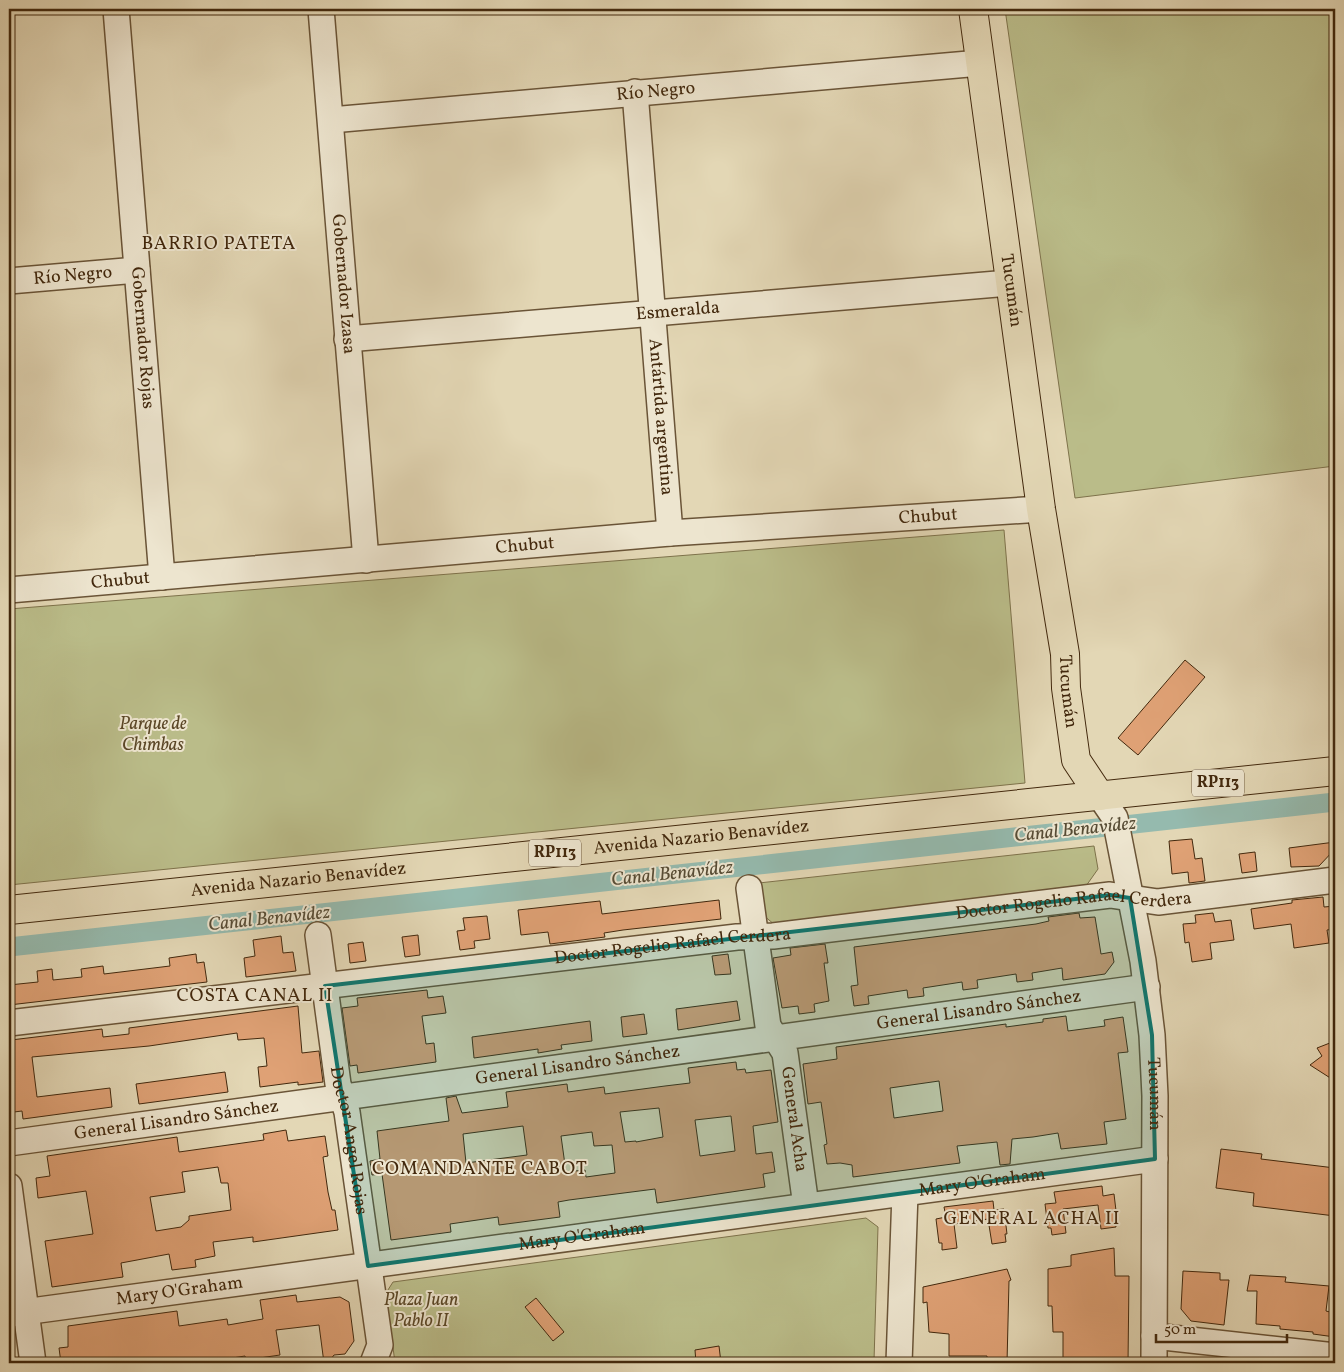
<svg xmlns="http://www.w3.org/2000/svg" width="1344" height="1372" font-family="Vollkorn,serif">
	<rect width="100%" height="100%" fill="#e3d7b5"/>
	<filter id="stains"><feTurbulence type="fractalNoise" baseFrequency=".004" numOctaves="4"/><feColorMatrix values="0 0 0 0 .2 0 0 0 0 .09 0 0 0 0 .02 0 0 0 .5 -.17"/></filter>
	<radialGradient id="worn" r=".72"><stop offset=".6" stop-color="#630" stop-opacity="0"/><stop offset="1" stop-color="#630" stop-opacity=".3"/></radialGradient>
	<!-- green -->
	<g fill="#babc89" stroke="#7e724b">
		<polygon points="1005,9 1335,9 1335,466 1075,498"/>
		<polygon points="1004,530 1025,783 9,885 9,609"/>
		<polygon points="1094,846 1098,869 1086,886 775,925 763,915 759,883"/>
		<polygon points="866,1218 878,1227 874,1361 856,1363 395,1363 386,1293 393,1282"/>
	</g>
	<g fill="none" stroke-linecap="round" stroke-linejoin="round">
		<!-- canal -->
		<polyline stroke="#95baae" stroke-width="19" points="9,947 1335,802"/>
	</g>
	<!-- building -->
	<g fill="#dfa175" stroke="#42280d" fill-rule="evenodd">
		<polygon points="1185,660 1205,677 1138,755 1118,738"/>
		<polygon points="1192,839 1195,859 1202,858 1205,881 1189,883 1188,872 1172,874 1169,841"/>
		<polygon points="1335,842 1335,849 1319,866 1291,867 1289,848"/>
		<polygon points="1255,852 1257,871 1242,873 1239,854"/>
		<polygon points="1323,897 1324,907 1335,906 1335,929 1327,930 1329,943 1294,948 1291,924 1254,929 1251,909 1292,903 1292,900"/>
		<polygon points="719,900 721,919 623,930 604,933 605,937 550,944 548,932 521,935 518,910 600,901 602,914"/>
		<polygon points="1079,913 1080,918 1095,917 1101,954 1112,952 1114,962 1105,974 1063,980 1062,968 1032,973 1033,980 1017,982 1016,974 977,980 978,988 963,990 962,982 923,988 924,996 908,998 907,990 868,996 869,1004 854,1006 851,986 858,985 854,947 1036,924 1049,921 1048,917"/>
		<polygon points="1213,913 1215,922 1231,920 1234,940 1210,943 1212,959 1192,962 1189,942 1185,943 1183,924 1196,923 1195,915"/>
		<polygon points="487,916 490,939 474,941 475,948 460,950 457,931 465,930 463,918"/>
		<polygon points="418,935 420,955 405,957 402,937"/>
		<polygon points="281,936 283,953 293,952 296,971 246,977 244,958 255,956 253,940"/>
		<polygon points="363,942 366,961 350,963 348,944"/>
		<polygon points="825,944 828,963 824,963 829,1001 814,1004 815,1012 799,1014 798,1006 782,1008 773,958 791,955 790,948"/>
		<polygon points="196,954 197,963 204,962 207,982 9,1005 9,985 38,982 37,971 52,969 53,980 82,977 81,969 103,966 104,974 170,966 169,958"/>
		<polygon points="728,954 731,974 715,975 712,956"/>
		<polygon points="427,990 428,998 443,996 446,1013 422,1016 426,1044 434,1043 436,1062 358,1073 357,1065 350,1066 342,1008 358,1006 357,998"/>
		<polygon points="737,1001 740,1020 678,1030 676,1009"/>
		<polygon points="298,1006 302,1053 319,1051 323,1082 298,1085 298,1082 260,1087 258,1067 267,1066 264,1038 238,1040 237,1033 149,1046 32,1057 37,1097 110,1088 112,1107 23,1119 22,1111 14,1112 9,1075 11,1040 102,1029 103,1037 129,1034 129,1028"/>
		<polygon points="644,1014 647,1034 623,1037 621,1017"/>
		<path d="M1066,1016L1068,1031L1105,1026L1104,1020L1123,1017L1128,1052L1118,1053L1126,1119L1104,1122L1107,1144L1061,1149L1058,1133L1033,1137L1012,1139L1010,1164L1000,1165L997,1142L957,1146L960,1163L853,1177L852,1165L840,1163L827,1164L824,1145L827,1144L821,1102L808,1104L803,1064L837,1059L836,1047L1006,1024V1027L1043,1022V1019ZM939,1081L943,1111L894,1118L890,1088Z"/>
		<polygon points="590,1021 592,1041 561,1045 562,1049 538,1053 538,1049 474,1058 472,1037"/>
		<polygon points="1335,1041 1335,1081 1310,1065 1322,1056 1317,1048"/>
		<path d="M736,1062L737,1070L745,1069L746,1073L771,1070L778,1122L753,1126L756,1154L772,1152L775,1172L763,1174L765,1187L657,1203L655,1189L569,1200L558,1202L560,1217L499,1225L498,1217L450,1224L451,1232L391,1240L382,1174L372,1175L370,1161L380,1159L377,1131L449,1121L446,1098L456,1096L462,1113L508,1107L506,1092L567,1084L568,1092L604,1087L605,1094L665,1086L690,1083L688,1068ZM659,1108L663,1137L636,1142V1141L625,1142L620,1112ZM731,1116L735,1151L700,1156L695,1120ZM523,1126L527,1155L466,1163L463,1134ZM592,1132L594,1146L612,1145L615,1173L586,1177L585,1170L566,1172L561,1136Z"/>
		<polygon points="225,1072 228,1092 139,1104 136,1084"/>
		<path d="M286,1130L288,1141L325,1136L328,1156L323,1157L328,1192L332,1210H335L338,1230L253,1242V1237L213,1242L215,1256L195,1260L196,1267L172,1270L169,1254L121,1263L123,1277L52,1287L45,1241L93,1234L86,1191L38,1198L36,1178L50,1176L47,1156L177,1137L179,1152L264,1140L263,1134ZM218,1167L221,1183H228L231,1210L189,1216V1220L181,1227L156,1231L150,1197L185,1192L182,1172Z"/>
		<polygon points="1221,1149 1262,1154 1261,1159 1335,1168 1335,1216 1253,1206 1254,1193 1216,1188"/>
		<polygon points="1102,1186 1103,1196 1114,1194 1117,1219 1115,1219 1116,1227 1101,1229 1098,1205 1080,1207 1063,1209 1066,1233 1052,1235 1051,1228 1048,1228 1045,1204 1056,1203 1054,1192"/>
		<polygon points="993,1201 994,1210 1004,1209 1007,1234 1005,1234 1006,1242 992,1244 988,1219 954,1224 957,1248 942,1250 942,1243 939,1243 936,1219 946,1217 944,1207"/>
		<polygon points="1114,1248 1115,1276 1129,1276 1128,1363 1063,1363 1063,1332 1053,1332 1052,1306 1048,1306 1048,1269 1071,1266 1071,1255"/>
		<polygon points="1007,1269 1011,1280 1009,1281 1007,1363 987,1363 987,1356 949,1356 949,1334 929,1332 927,1302 923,1303 923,1287"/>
		<polygon points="1183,1271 1220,1273 1220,1280 1229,1280 1224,1325 1191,1321 1181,1309"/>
		<polygon points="1250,1275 1286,1277 1285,1282 1329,1286 1326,1311 1330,1312 1330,1317 1335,1317 1335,1337 1313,1334 1313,1332 1280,1329 1280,1326 1256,1324 1257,1291 1247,1291"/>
		<polygon points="296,1295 297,1302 340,1297 349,1302 354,1341 345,1354 334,1355 328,1363 324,1363 319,1325 276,1330 280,1355 246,1360 245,1356 201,1363 122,1363 122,1359 91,1363 61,1363 59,1348 68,1347 68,1326 177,1311 179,1326 227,1319 228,1325 263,1319 260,1300"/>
		<polygon points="536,1298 564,1332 553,1341 525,1307"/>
		<polygon points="719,1346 721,1363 696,1363 695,1350"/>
	</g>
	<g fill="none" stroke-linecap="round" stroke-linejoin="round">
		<!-- minor casing -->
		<g stroke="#6a5437" stroke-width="28">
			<g id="minor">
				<path id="s1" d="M116,9L162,577"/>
				<path id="s2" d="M321,9L366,560"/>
				<path id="s3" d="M635,92L670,533"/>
				<path id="s4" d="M331,120L980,63"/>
				<path id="s5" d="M9,281L137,270"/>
				<path id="s6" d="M347,339L1009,283"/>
				<path id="s7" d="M9,590L670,533L1041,509"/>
				<path id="s8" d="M1100,796L1115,818L1143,961L1152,1035L1155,1096L1154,1363"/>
				<path id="s9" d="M749,888L768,1026L785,1053L806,1206"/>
				<path id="s10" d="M318,935L338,1084L347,1112L380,1345L373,1363"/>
				<path id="s11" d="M9,1023L737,937L773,936L1110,895L1158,902L1335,880"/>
				<path id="s12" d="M9,1143L1147,987"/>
				<polyline points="9,1186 33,1363"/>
				<path id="s13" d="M9,1314L1155,1159"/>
				<polyline points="1154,1336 1335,1356"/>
				<polyline points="899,1363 905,1193"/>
			</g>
		</g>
		<!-- major casing -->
		<g stroke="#42280d" stroke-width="30">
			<g id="major">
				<path id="s14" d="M973,9L1041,509L1065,654L1066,688L1076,760L1100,796"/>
				<path id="s15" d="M9,910L1335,771"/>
			</g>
		</g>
		<!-- minor -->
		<use href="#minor" stroke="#ede5cf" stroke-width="25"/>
		<!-- major -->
		<use href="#major" stroke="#e3d7b5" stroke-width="28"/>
	</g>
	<!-- marked area -->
	<path fill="#0f766e" fill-opacity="0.2" stroke="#0f766e" stroke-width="4" stroke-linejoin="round" d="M1110,895L1130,898L1152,1035L1155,1159L368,1266L325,986Z"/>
	<g text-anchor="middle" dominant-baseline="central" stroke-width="4" stroke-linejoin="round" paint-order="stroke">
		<!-- shield labels -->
		<g fill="#ede5cf" stroke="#756147" stroke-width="1">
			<rect x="1192" y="769.5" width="52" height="27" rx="4"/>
			<rect x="529" y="839.5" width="52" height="27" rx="4"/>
		</g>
		<g font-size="16" font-weight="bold" fill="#42280d">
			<text x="1218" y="783">RP113</text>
			<text x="555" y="853">RP113</text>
		</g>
		<!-- street labels -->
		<g font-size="18" fill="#42280d" stroke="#ede5cf">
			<text stroke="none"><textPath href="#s4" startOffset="326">Río Negro</textPath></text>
			<text stroke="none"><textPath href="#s5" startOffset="64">Río Negro</textPath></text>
			<text stroke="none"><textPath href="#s2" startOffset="276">Gobernador Izasa</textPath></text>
			<text stroke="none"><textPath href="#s14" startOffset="284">Tucumán</textPath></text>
			<text stroke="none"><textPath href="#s6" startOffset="332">Esmeralda</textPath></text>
			<text stroke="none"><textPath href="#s1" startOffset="330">Gobernador Rojas</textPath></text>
			<text stroke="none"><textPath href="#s3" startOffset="326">Antártida argentina</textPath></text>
			<text stroke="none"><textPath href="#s7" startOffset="922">Chubut</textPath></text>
			<text stroke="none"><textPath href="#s7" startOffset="518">Chubut</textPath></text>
			<text stroke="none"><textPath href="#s7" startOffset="112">Chubut</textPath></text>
			<text stroke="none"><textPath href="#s14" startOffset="689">Tucumán</textPath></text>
			<text stroke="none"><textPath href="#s15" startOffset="696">Avenida Nazario Benavídez</textPath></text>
			<text stroke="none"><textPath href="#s15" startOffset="291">Avenida Nazario Benavídez</textPath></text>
			<text stroke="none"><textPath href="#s11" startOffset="1072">Doctor Rogelio Rafael Cerdera</textPath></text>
			<text stroke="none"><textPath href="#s11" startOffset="668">Doctor Rogelio Rafael Cerdera</textPath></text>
			<text stroke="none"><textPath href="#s12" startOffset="979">General Lisandro Sánchez</textPath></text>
			<text stroke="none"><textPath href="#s12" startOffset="574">General Lisandro Sánchez</textPath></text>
			<text stroke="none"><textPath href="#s8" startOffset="306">Tucumán</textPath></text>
			<text stroke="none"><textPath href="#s9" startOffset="238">General Acha</textPath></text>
			<text stroke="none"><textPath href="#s12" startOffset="169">General Lisandro Sánchez</textPath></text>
			<text stroke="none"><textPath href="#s10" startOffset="208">Doctor Angel Rojas</textPath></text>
			<text stroke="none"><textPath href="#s13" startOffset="982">Mary O'Graham</textPath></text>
			<text stroke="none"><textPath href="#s13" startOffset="578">Mary O'Graham</textPath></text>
			<text stroke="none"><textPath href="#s13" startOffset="172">Mary O'Graham</textPath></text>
		</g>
		<!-- park labels -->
		<g font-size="18" font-style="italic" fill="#5a4626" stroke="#ede5cf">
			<text x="153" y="724">Parque de<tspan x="153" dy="21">Chimbas</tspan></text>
			<text x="421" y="1300">Plaza Juan<tspan x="421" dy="21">Pablo II</tspan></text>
		</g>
		<!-- neighbourhood labels -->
		<g font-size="19" letter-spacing="1" fill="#42280d" stroke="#ede5cf">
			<text x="219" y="244">BARRIO PATETA</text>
			<text x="255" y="996">COSTA CANAL II</text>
			<text x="480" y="1169">COMANDANTE CABOT</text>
			<text x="1032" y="1219">GENERAL ACHA II</text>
		</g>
		<!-- water labels -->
		<g font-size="19" font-style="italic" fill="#574c35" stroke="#ede5cf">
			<text transform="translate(1075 830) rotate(-6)">Canal Benavídez</text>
			<text transform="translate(672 874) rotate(-6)">Canal Benavídez</text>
			<text transform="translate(269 919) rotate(-6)">Canal Benavídez</text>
		</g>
	</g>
	<!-- margin -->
	<rect width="1344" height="1372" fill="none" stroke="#e3d7b5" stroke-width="30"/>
	<rect x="10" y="10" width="1324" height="1352" fill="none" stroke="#42280d" stroke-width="2.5"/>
	<rect x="15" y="15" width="1314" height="1342" fill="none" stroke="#42280d"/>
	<!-- scale -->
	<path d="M1156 1334v8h131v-8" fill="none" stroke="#42280d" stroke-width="2.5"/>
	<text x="1164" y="1334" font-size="15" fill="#42280d" stroke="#ede5cf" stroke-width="4" paint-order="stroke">50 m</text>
	<rect width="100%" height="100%" filter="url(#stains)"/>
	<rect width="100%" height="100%" fill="url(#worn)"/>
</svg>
